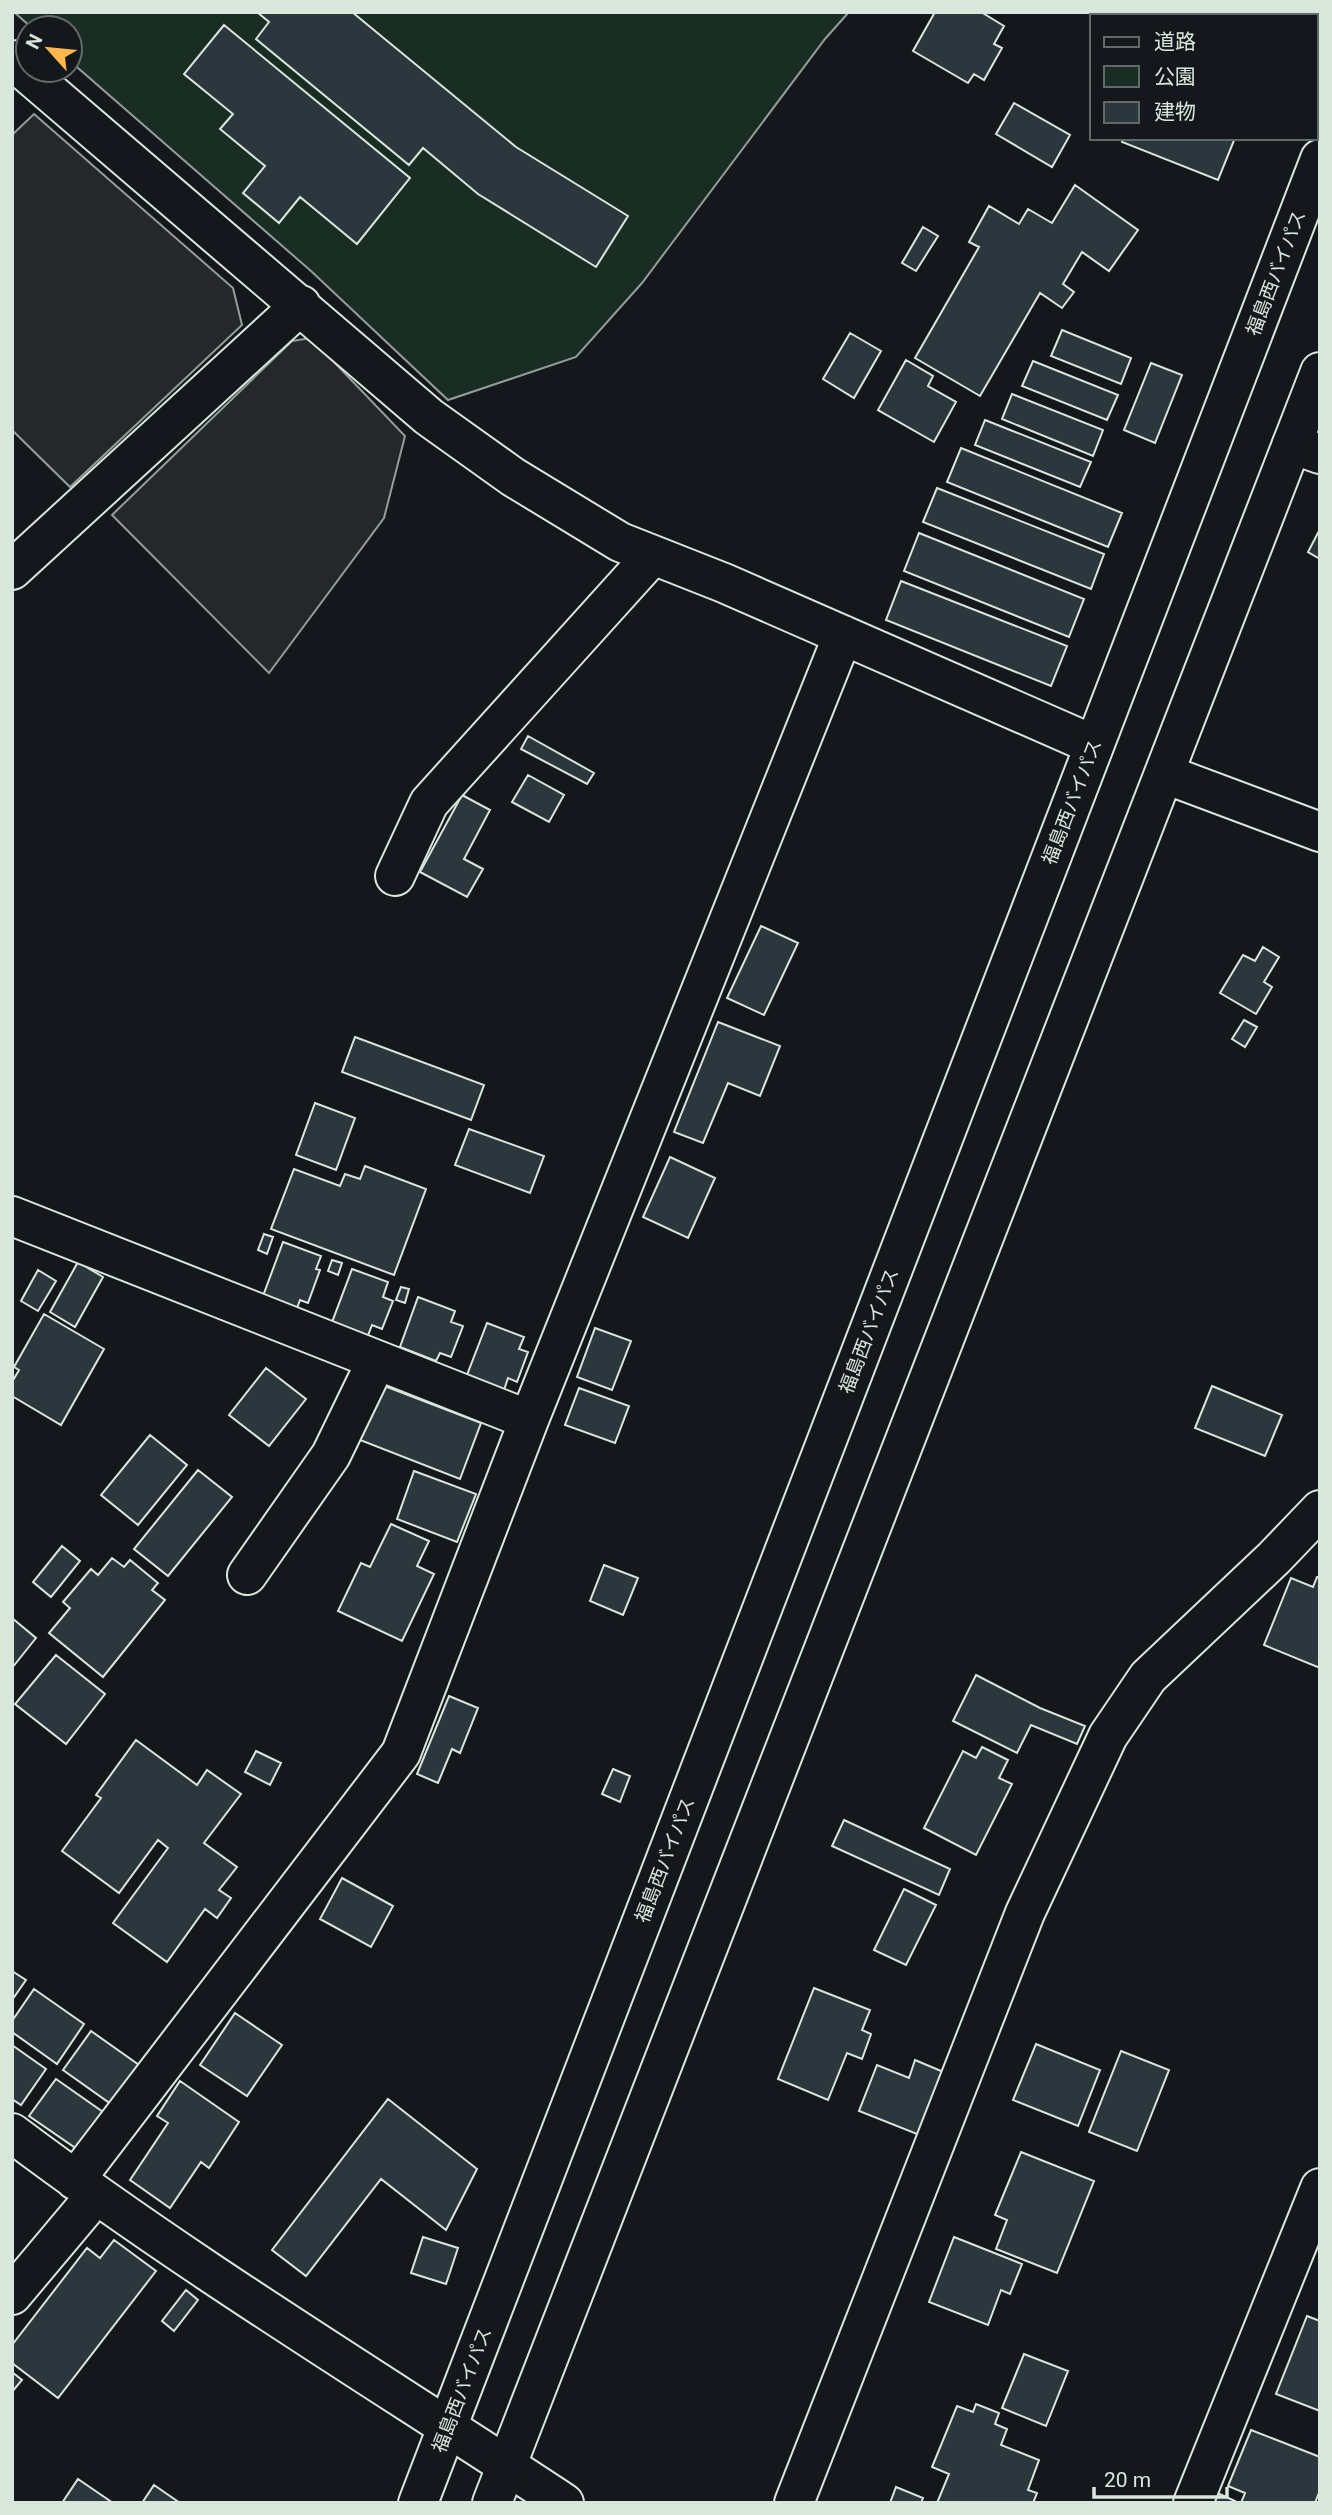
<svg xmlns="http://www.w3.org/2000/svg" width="1332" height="2515" font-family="Roboto,'Noto Sans JP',sans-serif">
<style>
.green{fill:#1a2d24;stroke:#939e99;stroke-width:2}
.parking{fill:#24282b;stroke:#939e99;stroke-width:2}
.building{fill:#2c363c;stroke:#d8e6dc;stroke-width:2}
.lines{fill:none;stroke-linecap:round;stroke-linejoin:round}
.minor-casing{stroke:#d8e6dc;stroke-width:42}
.highway-casing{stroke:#d8e6dc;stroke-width:42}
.minor{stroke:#14181c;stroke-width:38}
.highway{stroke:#14181c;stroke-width:38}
.labels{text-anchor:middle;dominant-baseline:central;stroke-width:5;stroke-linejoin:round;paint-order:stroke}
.street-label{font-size:19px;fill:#d8e6dc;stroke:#14181c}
</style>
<rect width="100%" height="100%" fill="#14181c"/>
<path class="green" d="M14,12H849L825,39L642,283L576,357L448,400L311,271L70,61V28H32Z"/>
<path class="parking" d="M34,114L233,288L242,325L70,487L12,430V135Z
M311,338L405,436L384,518L269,673L112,515L292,341Z"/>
<path class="building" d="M257,12H352L516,147L628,216L596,267L478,194L423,148L409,165L256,39L269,22Z
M935,12H981L1004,26L994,44L1002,48L984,80L974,74L968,83L913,51Z
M224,25L410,178L357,244L300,197L279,223L243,193L265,166L220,129L233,114L184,74Z
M1014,103L1070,135L1052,167L996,134Z
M1123,138H1235L1218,180L1122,142Z
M1075,185L1138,230L1109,271L1082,252L1063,284L1074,292L1062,308L1040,293L980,396L915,358L979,247L969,242L989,206L1019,224L1028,209L1052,223Z
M923,227L938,236L916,271L902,263Z
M1062,330L1131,358L1121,384L1051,356Z
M850,333L881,351L854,398L823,379Z
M906,360L933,376L928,386L956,402L934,442L878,410Z
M1033,361L1118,395L1107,420L1022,386Z
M1151,363L1182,375L1155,443L1124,430Z
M1012,394L1103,430L1093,456L1002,419Z
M985,420L1091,462L1080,487L975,445Z
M961,448L1122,513L1108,547L947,482Z
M937,488L1104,554L1091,589L923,522Z
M1320,529V559L1308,552Z
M919,533L1084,599L1069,637L904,571Z
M901,581L1067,646L1051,686L886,620Z
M528,736L594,773L587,784L521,749Z
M528,775L564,795L549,822L512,802Z
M462,795L490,810L464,859L483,869L467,897L420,872Z
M761,926L798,943L764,1015L727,998Z
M1263,947L1279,957L1264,982L1272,987L1256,1014L1220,993L1243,955L1255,961Z
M1244,1020L1257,1027L1245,1047L1232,1039Z
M718,1022L780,1046L760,1096L728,1083L703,1143L674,1132Z
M355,1037L484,1085L471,1120L342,1072Z
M315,1103L355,1118L336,1170L296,1155Z
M469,1129L544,1156L530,1193L455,1165Z
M670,1157L715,1178L688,1238L643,1217Z
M365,1166L426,1189L394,1275L271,1229L294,1169L340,1186L345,1174L360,1179Z
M264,1234L273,1237L267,1254L258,1250Z
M283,1242L321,1256L316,1269L320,1270L308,1303L300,1300L297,1308L263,1296Z
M332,1260L342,1263L338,1275L328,1271Z
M78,1262L103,1277L75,1327L50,1312Z
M352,1269L388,1282L383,1297L393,1301L382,1329L372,1325L367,1338L331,1325Z
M38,1270L56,1281L38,1311L21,1301Z
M401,1287L409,1289L405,1303L396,1300Z
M418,1297L455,1311L451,1322L463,1326L451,1357L440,1353L436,1361L400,1347Z
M44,1314L104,1349L61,1425L12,1396V1382L19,1370L14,1367Z
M487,1323L524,1337L519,1349L528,1352L517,1382L508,1378L504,1390L467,1375Z
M595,1328L631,1341L612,1390L577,1377Z
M266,1368L306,1399L269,1446L229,1415Z
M382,1385L481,1423L460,1479L360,1440Z
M1212,1386L1282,1415L1265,1456L1195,1428Z
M579,1388L629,1406L615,1443L565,1425Z
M150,1435L187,1465L138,1525L101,1495Z
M198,1470L232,1497L168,1576L134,1549Z
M414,1471L476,1494L457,1542L397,1519Z
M391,1524L429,1541L417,1566L434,1574L402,1641L338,1611L361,1563L370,1567Z
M62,1546L80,1561L51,1597L33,1582Z
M112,1558L124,1567L130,1560L158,1583L152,1590L165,1600L103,1677L49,1633L70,1608L63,1602L91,1569L98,1575Z
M604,1565L638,1578L623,1615L590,1601Z
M1317,1577L1320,1578V1668L1264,1645L1291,1578L1313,1587Z
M12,1618L36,1638L12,1668Z
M56,1655L105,1694L66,1744L15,1704Z
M976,1675L1040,1708L1085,1726L1077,1744L1031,1725L1017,1753L953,1721Z
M449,1696L478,1708L460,1753L452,1749L438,1783L417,1774Z
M136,1740L197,1785L207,1770L241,1794L204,1843L237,1867L219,1890L231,1898L217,1918L205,1909L167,1962L113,1923L168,1848L158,1840L119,1893L62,1851L101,1798L96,1795Z
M982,1747L1008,1760L999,1778L1012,1784L976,1855L924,1828L963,1751L976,1758Z
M256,1751L281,1763L270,1785L245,1772Z
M613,1769L630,1776L620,1802L602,1794Z
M844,1820L950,1869L939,1895L832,1846Z
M342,1878L393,1906L371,1947L320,1919Z
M904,1889L936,1905L906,1965L874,1950Z
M12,1971L26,1980L12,2000Z
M814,1988L870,2010L862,2030L871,2034L862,2059L847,2053L828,2100L778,2079Z
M34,1989L84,2024L57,2064L12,2032V2021Z
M235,2013L282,2045L247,2096L200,2065Z
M91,2031L139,2065L111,2104L63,2070Z
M1036,2044L1100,2070L1078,2126L1013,2100Z
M12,2045L46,2069L21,2105L12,2099Z
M1121,2051L1169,2070L1137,2151L1089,2132Z
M915,2060L946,2073L922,2136L859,2111L877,2065L909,2078Z
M56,2079L103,2112L77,2149L29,2116Z
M180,2081L239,2122L209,2168L201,2162L170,2208L130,2180L168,2123L157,2116Z
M388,2099L477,2169L446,2230L381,2179L306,2276L272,2250Z
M1021,2152L1094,2181L1057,2273L996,2249L1007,2220L995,2215Z
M423,2237L458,2248L446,2284L411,2273Z
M954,2237L1022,2264L1010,2294L1001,2290L988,2325L929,2302Z
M114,2240L156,2271L58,2398L12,2363V2345L87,2248L100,2258Z
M186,2290L198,2300L174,2331L162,2321Z
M1307,2316L1320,2321V2411L1276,2394Z
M1024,2354L1068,2371L1046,2426L1002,2408Z
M12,2372L22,2380L12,2392Z
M976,2404L999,2413L995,2424L1007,2429L1001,2445L1039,2460L1028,2490L1037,2493L1033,2503H937L949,2474L932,2467L957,2406L973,2412Z
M1251,2430L1320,2457V2490L1315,2503H1241L1245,2493L1228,2486Z
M78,2479L113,2503H62Z
M154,2485L180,2503H142Z
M896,2487L923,2498L921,2503H890Z
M1215,2492L1235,2501L1234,2503H1211Z"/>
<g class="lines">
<g class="minor-casing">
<path id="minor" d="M12,60L429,417L513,477L620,542L724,583L1094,745
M1292,444L1320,454
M12,570L301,305
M1165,774L1320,832
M395,876L429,803L653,555
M12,1216L529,1420
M247,1575L331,1455L377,1360
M12,2133C189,2266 379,2381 564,2503
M75,2180L401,1753L529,1420L843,635
M12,2295L96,2195
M794,2503L1025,1913L1108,1736L1148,1677L1274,1558L1320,1510
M1193,2503L1320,2188"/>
</g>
<g class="highway-casing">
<path id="highway" d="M418,2503L1320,159
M492,2503L1320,372"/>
</g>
<use href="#minor" class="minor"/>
<use href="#highway" class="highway"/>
</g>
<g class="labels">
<g class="street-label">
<text transform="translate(1276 273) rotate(-69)">福島西バイパス</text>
<text transform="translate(1072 802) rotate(-69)">福島西バイパス</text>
<text transform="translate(869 1331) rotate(-69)">福島西バイパス</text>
<text transform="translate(665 1860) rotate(-69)">福島西バイパス</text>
<text transform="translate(462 2390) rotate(-69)">福島西バイパス</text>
</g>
</g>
<rect width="1332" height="2515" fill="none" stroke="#d8e6dc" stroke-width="28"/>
<rect x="1090" y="14" width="228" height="126" fill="#14181c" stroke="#626a69" stroke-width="2"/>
<rect x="1104" y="37" width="35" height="10" fill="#14181c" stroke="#626a69" stroke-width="2"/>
<text x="1154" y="49" font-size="21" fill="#d8e6dc">道路</text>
<rect x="1104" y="66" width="35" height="21" fill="#1a2d24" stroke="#626a69" stroke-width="2"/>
<text x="1154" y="84" font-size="21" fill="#d8e6dc">公園</text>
<rect x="1104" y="102" width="35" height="21" fill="#2c363c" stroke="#626a69" stroke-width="2"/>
<text x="1154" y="119" font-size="21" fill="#d8e6dc">建物</text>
<g transform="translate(49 49) rotate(297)"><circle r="33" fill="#14181c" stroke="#626a69" stroke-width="2"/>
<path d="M0-5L12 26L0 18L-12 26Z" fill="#ffb74d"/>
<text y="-10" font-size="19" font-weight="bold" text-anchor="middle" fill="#d8e6dc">N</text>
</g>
<path d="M1094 2487v10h133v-10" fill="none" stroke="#d8e6dc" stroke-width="3.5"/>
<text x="1104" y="2487" font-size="21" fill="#d8e6dc" stroke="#14181c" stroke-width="5" paint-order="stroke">20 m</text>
</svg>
